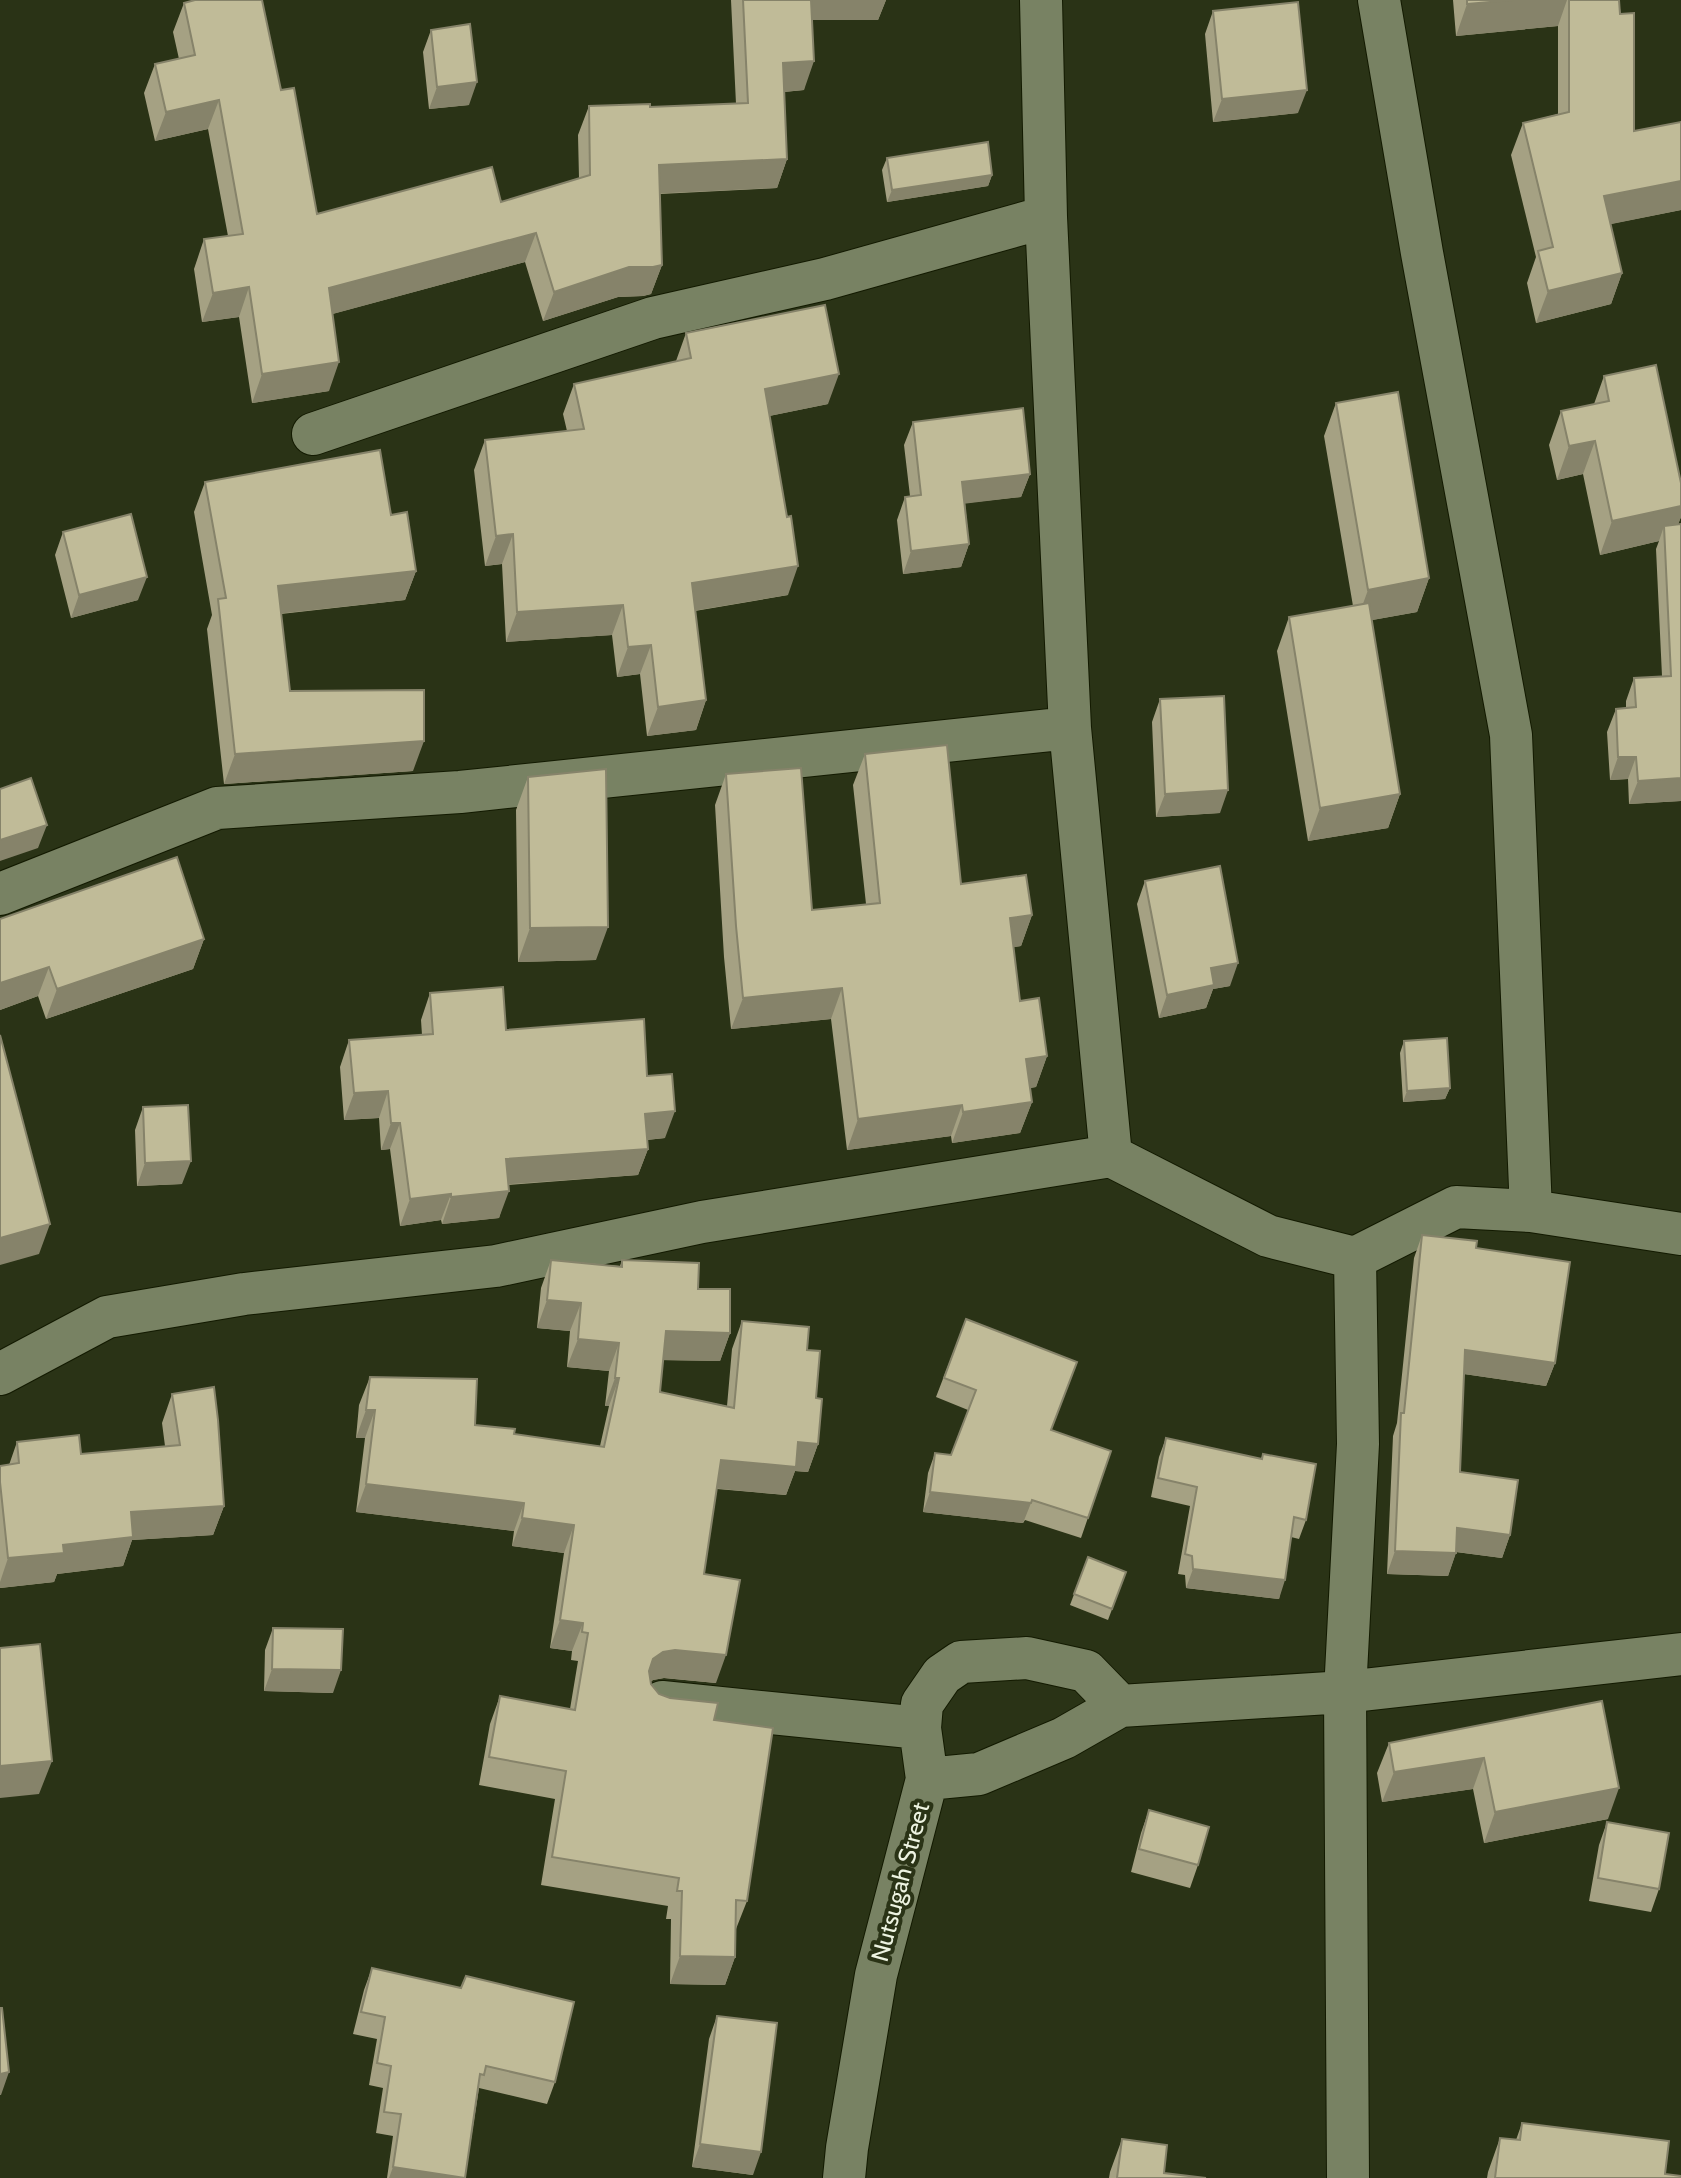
<svg xmlns="http://www.w3.org/2000/svg" width="1681" height="2178" font-family="Cabin,sans-serif">
<style>
.lines{fill:none;stroke-linecap:round;stroke-linejoin:round}
.street-casing{stroke:#131a01;stroke-width:44}
.street{stroke:#788263;stroke-width:42}
.wall{fill:#a5a183}
.shaded-wall{fill:#86836a}
.building{fill:#c0bb98;stroke:#86836a;stroke-width:2}
.labels{text-anchor:middle;dominant-baseline:central;stroke-width:8;stroke-linejoin:round;paint-order:stroke}
.street-label{font-size:24px;fill:#edf3e1;stroke:#2a3316}
</style>
<rect width="100%" height="100%" fill="#2a3316"/>
<g class="lines">
<g class="street-casing">
<path id="street" d="M1041,0L1046,217L1070,728L1111,1156L1268,1236L1355,1258L1456,1207L1531,1211L1681,1234
M1379,0L1422,253L1511,735L1531,1211
M313,434L653,318L825,279L1046,217
M0,894L217,808L460,792L1070,728
M0,1374L107,1317L244,1294L496,1266L702,1222L1111,1156
M662,1702L920,1728
M927,1779L920,1728L922,1704L942,1675L961,1662L1027,1658L1086,1671L1120,1706
M844,2178L847,2148L876,1975L927,1779L979,1774L1064,1738L1120,1706L1345,1692L1681,1654
M1348,2178L1345,1692L1358,1444L1355,1258"/>
</g>
<use href="#street" class="street"/>
</g>
<path class="wall" d="M731,0H886L878,20H812L804,90L784,92L787,159L777,188L660,194L662,265L651,294L643,296L618,297L543,321L525,262L332,314L329,391L252,403L239,317L202,322L194,269L204,239L228,236L208,129L155,141L144,93L155,64L179,59L173,32L184,3L281,90L317,214L501,202L579,178L578,135L589,106L650,107L736,104Z
M1453,0H1619L1634,131L1681,210L1610,224L1622,273L1611,304L1536,323L1527,283L1536,257L1511,155L1523,123L1558,114V26L1456,36Z
M1213,11L1298,113L1213,122L1205,34Z
M431,30L469,105L429,109L423,52Z
M887,158L992,175L988,186L887,202L882,170Z
M686,333L828,404L769,416L788,595L695,611L706,700L696,730L647,736L640,674L617,677L612,635L506,642L502,564L485,566L474,470L485,440L567,431L563,414L574,384L676,361Z
M1604,376L1681,483V517L1678,524H1681V801L1629,804L1628,779L1610,780L1607,732L1616,709L1626,708V701L1634,678L1662,676L1656,549L1659,541L1600,555L1583,474L1557,480L1549,445L1561,411L1594,404Z
M1336,403L1429,578L1417,612L1372,620L1400,794L1388,828L1308,841L1277,651L1289,617L1353,606L1324,436Z
M913,422L1030,474L1021,497L965,503L969,544L961,567L903,574L897,520L905,497L910,496L904,445Z
M205,482L391,515L416,571L405,600L281,614L290,691L413,771L224,784L207,629L212,615L194,512Z
M63,532L138,600L71,618L55,555Z
M1160,699L1220,813L1156,817L1152,722Z
M865,754L961,884L1032,915L1021,946L1013,947L1020,1001L1047,1056L1036,1087L1030,1088L1032,1102L1020,1133L952,1143L951,1136L847,1150L831,1019L731,1029L724,957L715,805L726,774L812,910L866,904L853,785Z
M528,777L596,960L518,962L516,810Z
M1145,881L1230,986L1213,989L1206,1008L1159,1018L1137,904Z
M0,919L204,939L193,969L46,1019L38,996L0,1010Z
M430,993L506,1030L647,1076L665,1138L647,1140L648,1149L638,1175L508,1185L499,1218L442,1224L441,1220L400,1226L390,1149L381,1150L379,1118L344,1120L340,1067L349,1040L422,1035L421,1020Z
M1404,1041L1450,1088L1445,1099L1403,1102L1400,1053Z
M143,1107L182,1184L137,1186L135,1130Z
M1422,1235L1476,1248L1555,1363L1546,1386L1464,1374L1460,1472L1510,1535L1502,1558L1456,1552L1448,1576L1387,1574L1393,1436L1397,1423L1414,1258Z
M551,1260L620,1266L622,1260L698,1289L730,1333L720,1361L663,1360L660,1392L727,1406L732,1349L742,1321L807,1350L816,1398L818,1444L808,1472L795,1471L786,1495L717,1489L704,1574L716,1683L664,1678L653,1680L650,1682L651,1684L659,1694L714,1720L747,1901L736,1929L735,1957L725,1985L670,1984L671,1919H666L668,1906L541,1885L555,1799L479,1785L490,1724L500,1696L570,1709L578,1661L571,1660L572,1651L550,1648L564,1553L512,1546L514,1531L356,1512L365,1438H356L359,1405L370,1377L475,1425L514,1434L600,1446L609,1406H605L609,1371L567,1367L570,1331L537,1328L541,1288Z
M966,1319L1051,1431L1111,1451L1081,1538L1025,1520L1023,1523L923,1512L928,1473L935,1453L951,1455L968,1410L936,1397Z
M172,1394L224,1506L213,1535L132,1540L123,1566L57,1574L54,1582L0,1588V1466L9,1465L17,1442L81,1454L165,1446L162,1423Z
M1166,1438L1261,1459L1263,1454L1306,1520L1299,1539L1291,1537L1279,1599L1186,1588L1185,1575L1178,1574L1190,1506L1151,1497L1159,1457Z
M1088,1557L1126,1572L1108,1620L1070,1605Z
M273,1628L333,1693L264,1691L265,1650Z
M1602,1701L1608,1819L1484,1843L1473,1789L1382,1802L1377,1773L1389,1743Z
M1149,1810L1198,1865L1190,1888L1131,1872L1141,1833Z
M1607,1822L1659,1889L1651,1912L1589,1901L1599,1845Z
M372,1968L555,2082L547,2104L479,2088L465,2178H387L393,2136L376,2133L383,2088L369,2085L377,2039L353,2034L364,1990Z
M717,2016L753,2175L692,2167L709,2039Z
M1522,2123L1665,2174L1681,2178H1487L1488,2172L1500,2138L1516,2140Z
M1122,2139L1164,2173L1206,2178H1109L1110,2172Z"/>
<path class="shaded-wall" d="M807,0H886L878,20H800Z
M1513,0H1567L1558,26L1456,36L1467,4Z
M814,61L804,90L772,93L783,63Z
M477,82L469,105L429,109L437,87Z
M1307,90L1298,113L1213,122L1222,99Z
M219,100L208,129L155,141L166,112Z
M787,159L777,188L648,194L659,165Z
M992,175L988,186L887,202L892,190Z
M1681,181V210L1592,228L1604,196Z
M536,233L525,262L318,318L329,288Z
M662,265L651,294L643,296L618,297L543,321L554,292L629,267Z
M1622,273L1611,304L1536,323L1548,291Z
M249,287L239,317L202,322L213,293Z
M339,362L329,391L252,403L262,374Z
M839,374L828,404L754,419L765,389Z
M1595,441L1583,474L1557,480L1569,446Z
M1030,474L1021,497L954,505L962,482Z
M1681,506V517L1673,538L1664,526L1659,541L1600,555L1612,521Z
M513,534L502,564L485,566L496,536Z
M969,544L961,567L903,574L911,551Z
M798,566L788,595L681,613L692,583Z
M416,571L405,600L267,615L278,586Z
M147,577L138,600L71,618L79,595Z
M1429,578L1417,612L1356,623L1368,590Z
M623,605L612,635L506,642L517,612Z
M651,645L640,674L617,677L628,647Z
M706,700L696,730L647,736L658,707Z
M424,741L413,771L224,784L235,754Z
M1618,757H1636L1628,779L1610,780Z
M1681,778V801L1629,804L1638,781Z
M1228,790L1220,813L1156,817L1165,794Z
M1400,794L1388,828L1308,841L1320,808Z
M47,825L38,848L0,861V840Z
M1032,915L1021,946L998,950L1010,918Z
M608,927L596,960L518,962L530,928Z
M204,939L193,969L46,1019L57,989Z
M1238,963L1230,986L1213,989L1206,1008L1159,1018L1167,995L1211,968Z
M49,967L38,996L0,1010V983Z
M842,988L831,1019L731,1029L743,998Z
M1047,1056L1036,1087L1014,1090L1026,1059Z
M1450,1088L1445,1099L1403,1102L1407,1091Z
M388,1091L379,1118L344,1120L354,1093Z
M1032,1102L1020,1133L952,1143L963,1112Z
M962,1105L951,1136L847,1150L858,1119Z
M675,1111L665,1138L636,1141L645,1114Z
M391,1123H400L390,1149L381,1150Z
M648,1149L638,1175L496,1185L506,1159Z
M191,1161L182,1184L137,1186L145,1163Z
M509,1191L499,1218L442,1224L451,1197Z
M451,1194L441,1220L400,1226L410,1199Z
M50,1224L39,1254L0,1265V1238Z
M547,1300L581,1303L570,1331L537,1328Z
M666,1331L730,1333L720,1361L656,1360Z
M578,1339L619,1343L609,1371L567,1367Z
M1465,1350L1555,1363L1546,1386L1457,1373Z
M615,1378H619L609,1406H605Z
M366,1410H375L365,1438H356Z
M798,1442L818,1444L808,1472L795,1471L786,1495L711,1488L721,1460Z
M366,1484L524,1503L514,1531L356,1512Z
M930,1492L1031,1503L1023,1523L923,1512Z
M224,1506L213,1535L132,1540L123,1566L57,1574L54,1582L0,1588V1582L8,1558L63,1545L131,1512Z
M522,1518L574,1525L564,1553L512,1546Z
M1457,1528L1510,1535L1502,1558L1449,1551Z
M1395,1551L1456,1553L1448,1576L1387,1574Z
M1193,1569L1285,1580L1279,1599L1186,1588Z
M560,1620L583,1623L572,1651L550,1648Z
M675,1650L726,1655L716,1683L664,1678L653,1680L643,1687L653,1659L663,1652Z
M272,1669L341,1670L333,1693L264,1691Z
M1484,1758L1473,1789L1382,1802L1394,1772Z
M52,1761L39,1794L0,1798V1766Z
M1619,1788L1608,1819L1484,1843L1495,1812Z
M680,1956L735,1957L725,1985L670,1984Z
M9,2072L1,2095H0V2074Z
M700,2144L761,2152L753,2175L692,2167Z
M393,2167L465,2178H389Z"/>
<path class="building" d="M195,0H262L281,90L294,88L317,214L492,167L501,202L590,175L589,106L650,104V107L748,103L743,0H811L814,61L783,63L787,159L659,165L662,265L653,267H629L554,292L536,233L329,288L339,362L262,374L249,287L213,293L204,239L243,234L219,100L166,112L155,64L195,55L184,3Z
M1467,0H1513L1467,4Z
M1569,0H1619L1620,14L1634,13V131L1681,122V181L1604,196L1622,273L1548,291L1538,251L1553,247L1523,123L1569,112Z
M1298,2L1307,90L1222,99L1213,11Z
M470,24L477,82L437,87L431,30Z
M988,142L992,175L892,190L887,158Z
M825,305L839,374L765,389L787,517L791,516L798,566L692,583L706,700L658,707L651,645L628,647L623,605L517,612L513,534L496,536L485,440L584,429L574,384L691,358L686,333Z
M1656,365L1681,483V506L1612,521L1595,441L1569,446L1561,411L1609,401L1604,376Z
M1398,392L1429,578L1368,590L1336,403Z
M1023,408L1030,474L962,482L969,544L911,551L905,497L921,495L913,422Z
M380,450L391,515L407,512L416,571L278,586L290,691L424,690V741L235,754L218,599L226,598L205,482Z
M131,514L147,577L79,595L63,532Z
M1681,524V778L1638,781L1636,757H1618L1616,709L1636,707L1634,678L1671,676L1664,526Z
M1369,603L1400,794L1320,808L1289,617Z
M1224,696L1228,790L1165,794L1160,699Z
M947,745L961,884L1026,875L1032,915L1010,918L1020,1001L1039,998L1047,1056L1026,1059L1032,1102L963,1112L962,1105L858,1119L842,988L743,998L736,926L726,774L801,768L812,910L880,903L865,754Z
M606,769L608,927L530,928L528,777Z
M31,778L47,825L0,840V789Z
M177,857L204,939L57,989L49,967L0,983V919Z
M1220,866L1238,963L1211,968L1214,985L1167,995L1145,881Z
M503,987L506,1030L644,1019L647,1076L672,1074L675,1111L645,1114L648,1149L506,1159L509,1191L451,1197V1194L410,1199L400,1123H391L388,1091L354,1093L349,1040L433,1034L430,993Z
M0,1035L50,1224L0,1238Z
M1447,1038L1450,1088L1407,1091L1404,1041Z
M188,1105L191,1161L145,1163L143,1107Z
M1422,1235L1477,1241L1476,1248L1570,1262L1555,1363L1465,1350L1460,1472L1518,1480L1510,1535L1457,1528L1456,1553L1395,1551L1401,1413H1404Z
M551,1260L622,1267V1260L699,1263L698,1289H730V1333L666,1331L660,1392L734,1408L742,1321L809,1327L807,1350L820,1351L816,1398L822,1399L818,1444L798,1442L796,1467L721,1460L704,1574L740,1580L726,1655L675,1650L663,1652L653,1659L649,1671L651,1684L659,1694L670,1698L718,1703L714,1720L773,1728L747,1901L736,1900L735,1957L680,1956L682,1891H677L679,1878L552,1857L566,1771L489,1757L500,1696L575,1710L588,1633L582,1632L583,1623L560,1620L574,1525L522,1518L524,1503L366,1484L375,1410H366L370,1377L477,1379L475,1425L515,1429L514,1434L604,1447L619,1378H615L619,1343L578,1339L581,1303L547,1300Z
M966,1319L1077,1362L1051,1430L1111,1451L1088,1518L1032,1500L1031,1503L930,1492L935,1453L951,1455L976,1390L944,1378Z
M214,1387L218,1420L224,1506L131,1512L133,1537L63,1545L64,1553L8,1558L0,1482V1466L19,1463L17,1442L79,1435L81,1454L180,1445L172,1394Z
M1166,1438L1262,1459L1263,1454L1316,1464L1306,1520L1294,1517L1285,1580L1193,1569L1192,1556L1185,1554L1197,1487L1158,1478Z
M1088,1557L1126,1572L1112,1609L1074,1594Z
M273,1628L343,1629L341,1670L272,1669Z
M40,1644L52,1761L0,1766V1648Z
M1602,1701L1619,1788L1495,1812L1484,1758L1394,1772L1389,1743Z
M1149,1810L1209,1827L1198,1865L1139,1849Z
M1607,1822L1669,1833L1659,1889L1598,1878Z
M372,1968L461,1988L466,1976L574,2002L555,2082L486,2066L484,2075L480,2074L465,2178L393,2167L401,2114L384,2112L391,2066L377,2063L385,2017L361,2012Z
M0,2008H2L9,2072L0,2074Z
M717,2016L777,2023L761,2152L700,2144Z
M1522,2123L1669,2141L1665,2174L1681,2176V2178H1495L1500,2138L1520,2140Z
M1122,2139L1167,2145L1164,2173L1206,2178H1117Z"/>
<g class="labels">
<g class="street-label">
<text transform="translate(900 1882) rotate(-75)">Nutsugah Street</text>
</g>
</g>
</svg>
